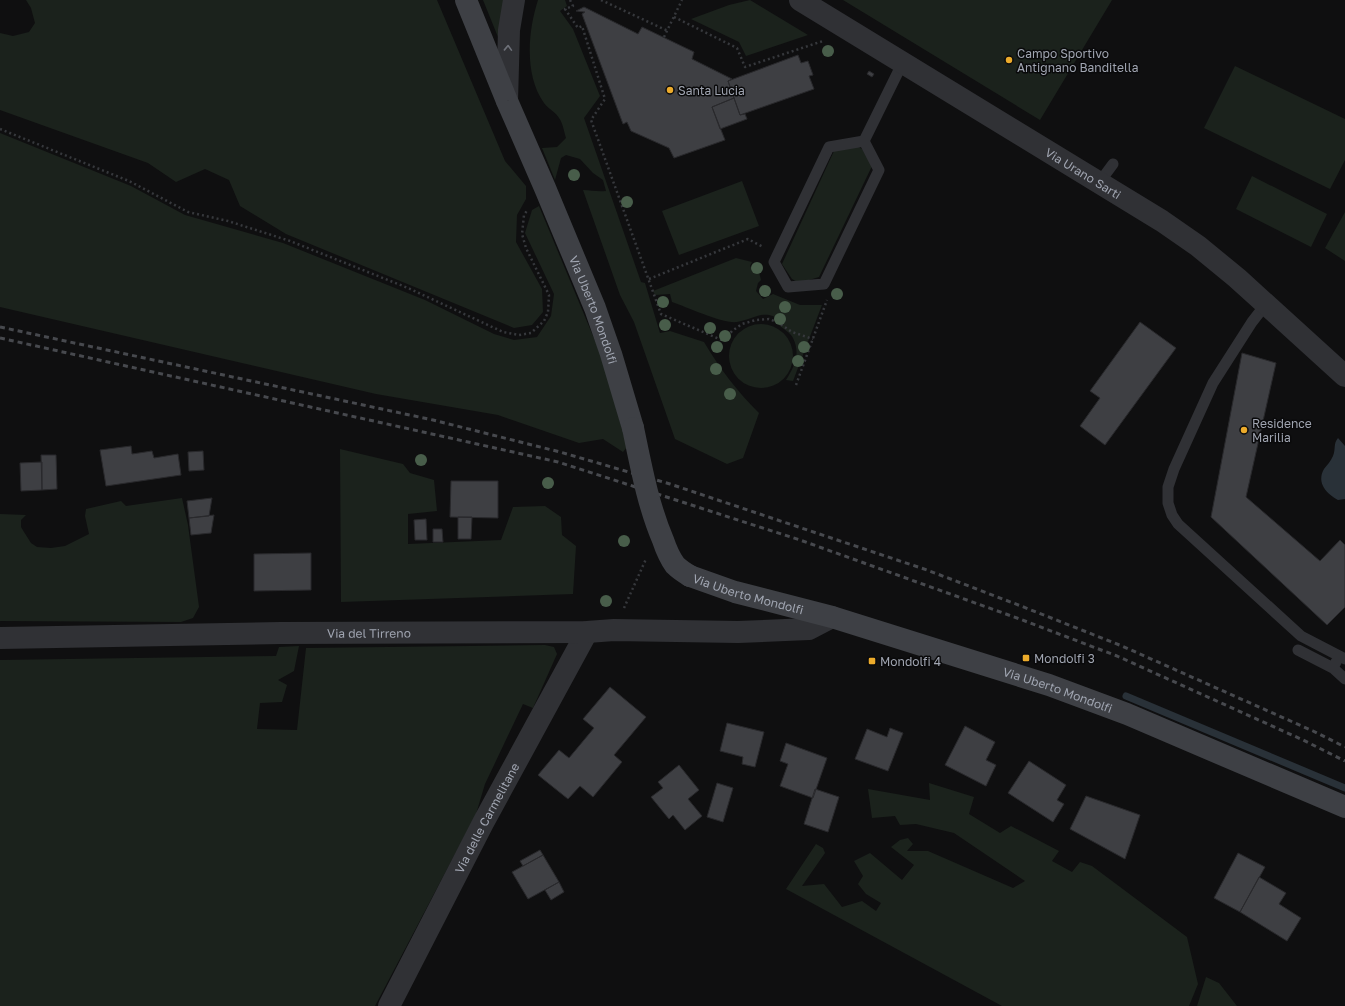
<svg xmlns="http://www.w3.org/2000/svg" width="1345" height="1006" font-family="'Golos Text',sans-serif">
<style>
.green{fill:#1b221c}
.water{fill:#293138}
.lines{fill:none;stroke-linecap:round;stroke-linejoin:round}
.stream{stroke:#293138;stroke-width:7}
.building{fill:#3e3f43;stroke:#29292c}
.path{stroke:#36383c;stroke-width:2.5;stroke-dasharray:2 3;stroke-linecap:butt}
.service{stroke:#303135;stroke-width:11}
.minor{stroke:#303135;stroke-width:22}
.tertiary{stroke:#303135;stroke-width:22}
.secondary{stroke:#3e4045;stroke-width:22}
.rail{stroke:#47494e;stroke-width:3;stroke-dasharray:5 4;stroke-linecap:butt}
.secondary-bridge{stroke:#3e4045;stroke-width:22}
.tree{fill:#485d4a}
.oneway{stroke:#6e7179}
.poi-dot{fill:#ecab2b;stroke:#0a0a0b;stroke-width:1.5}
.labels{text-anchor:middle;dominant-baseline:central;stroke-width:3;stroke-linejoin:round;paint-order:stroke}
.poi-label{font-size:12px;fill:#a0a5b1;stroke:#0a0a0b;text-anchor:start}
.street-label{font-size:12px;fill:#a0a5b1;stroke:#0a0a0b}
</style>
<rect width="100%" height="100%" fill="#0f0f10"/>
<path class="green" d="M26,0H437L505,161L526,186V199L517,215L516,242L542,289L543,312L532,325L514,328L286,234L240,206L229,180L205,169L176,182L148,163L0,110V33L13,36L29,32L35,23L31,8Z
M483,0H506L500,42Z
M538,0H565L567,6L560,11L573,29L600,96L584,118L641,282L645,283L660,333L670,331L704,342C721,370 736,390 759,413L743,458L727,464L675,439L634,322L620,295L583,190C591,190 597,192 606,191L603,180L593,173L580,159L566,155L561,158L555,180L542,148L557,147L566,138C564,132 563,123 559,118C556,112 548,109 544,103C524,75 528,31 538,0Z
M750,0L808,35L746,56L739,42L691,19L729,5Z
M843,0H1112L1040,120Z
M1235,66L1345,119V160L1330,189L1204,128Z
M0,133L131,186L185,215L283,243L425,300L494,334L514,340L537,337L551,316L554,294L525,233L532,210L539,206L603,360L627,447L623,452L603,439L579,443L498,415L376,394L0,307Z
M857,146L862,149L872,166L819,277L799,283L792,279L782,264L834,151Z
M1252,176L1327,214L1311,247L1236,209Z
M742,181L759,226L679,255L662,211Z
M1345,212V261L1325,248Z
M736,258L752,262L750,266L753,270L759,272L761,280L758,283L756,291L763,299L773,294L800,305H822L793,381L786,380C794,367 801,354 793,338C791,333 783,329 779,325L782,321C763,308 756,319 737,322C723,324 687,307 672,302L670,294L655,295L653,291Z
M729 356a32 32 0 1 1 64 0a32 32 0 1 1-64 0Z
M340,449L403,464L410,473L434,480L437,511L408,514V544L501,540L513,507L545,506L561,517L562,535L576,546L573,594L341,602Z
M182,498L188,525L199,607L193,618L181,622L0,621V514L26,515L21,520V527L24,532L31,543L37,547L51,548L65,546L89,534L85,516L86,509L121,501L126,506Z
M545,645L554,647L557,654L533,708L523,704L485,784L476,814L375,1006H0V660L276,656L279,647L299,646L294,671L278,680L287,685L282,702L260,703L257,729L297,730L306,648Z
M929,783L974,797L969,814L1000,833L1011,826L1059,851L1052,861L1072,872L1080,862L1092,866L1187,937L1198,984L1189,1006H1002L786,889L816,844L823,848L825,853L802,886L824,884L842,907L862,901L876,911L881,903L866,894L858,884L863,876L854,861L870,853L902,880L914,865L891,847L900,840L908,838L913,844L907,851H928L1013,888L1025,881L954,833L916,824L900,825L895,816L872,818L868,789L930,800Z
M1206,977L1219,983L1237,1006H1197Z"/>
<path class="water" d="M1338,438L1345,446V499L1338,500C1327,494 1316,483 1324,469C1327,465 1331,461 1333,456C1336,449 1333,444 1338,438Z"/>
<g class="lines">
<path class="stream" d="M1126,696L1345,788"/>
</g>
<path class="building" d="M584,7L638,34L642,27L694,52L692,59L732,79L728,81L734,98L712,107L725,140L674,158L669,148L631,131L627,122L623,124L582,14L585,12L576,11Z
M798,55L801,63L808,61L813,75L809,76L814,89L740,115L728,81Z
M869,71L874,74L872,77L867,74Z
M734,98L740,115L745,114L747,119L720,129L712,107Z
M1140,322L1176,348L1105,445L1080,426L1100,398L1090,391Z
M1242,353L1276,363L1246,497L1320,561L1340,540L1345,545V607L1327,625L1211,517Z
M131,446L132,454L152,451L154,458L178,454L181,475L106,486L100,450Z
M203,451L204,470L189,471L188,452Z
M41,455H56L57,489L42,490Z
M42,462V490L21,491L20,463Z
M451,481H498V518L450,517Z
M212,498L209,516L189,518L187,501Z
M214,515L211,533L191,535L189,518Z
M458,517H472L471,539H458Z
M426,519L427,540H415L414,520Z
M433,529H442L443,542H433Z
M311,553V590L254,591V554Z
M610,687L646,717L614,755L622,762L593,797L580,786L568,799L538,775L559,750L569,758L594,728L583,719Z
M727,723L764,732L755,767L742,764L743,757L720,751Z
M965,726L995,742L986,760L996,765L986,786L945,765Z
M890,728L903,733L888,771L855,759L867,729L887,737Z
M786,743L827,758L813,798L780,786L788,764L780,761Z
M1029,761L1066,785L1057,800L1064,804L1053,822L1008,793Z
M679,765L699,790L688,799L702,816L685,830L673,815L669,819L651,797L663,788L658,782Z
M717,783L733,788L723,822L707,817Z
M815,789L839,797L828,832L804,824Z
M1086,796L1140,815L1125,859L1070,829Z
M540,850L543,855L523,866L520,861Z
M1238,853L1265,867L1240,912L1214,898Z
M543,855L559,882L528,899L512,872Z
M1259,877L1286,893L1279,904L1301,918L1287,941L1240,912Z
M559,882L564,892L551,900L545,890Z"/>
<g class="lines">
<path class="path" d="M570,0L573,6L565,9L578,28L582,26L605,99L591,120L661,314L724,341L732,331L742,324L756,320L769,319L779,323L792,332L813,339
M601,0L668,31
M674,17L737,48L745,67L823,41
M664,37L682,0
M0,129L129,181L188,212L228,221L290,241L408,288L503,332L519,335L531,333L544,321L548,312L549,295L526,248L522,234L524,215L528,209
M649,279L748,239L763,247
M796,385L827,300
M624,608L646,559"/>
<path class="service" d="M864,141L879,170L824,284L788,287L774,262L829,147L864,141L902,64
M1099,183L1113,164
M1266,304L1252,322L1213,383L1174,469L1168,487V503L1172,515L1178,524L1301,636L1345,659
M1298,650L1333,668
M1336,662L1333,668L1345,679"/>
<g class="minor">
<path id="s1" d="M800,0L1162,221L1198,246L1237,278L1345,376"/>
<path d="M507,101L509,30L514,0"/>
<path id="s2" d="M389,1006L483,823L587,632"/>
</g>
<path class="tertiary" id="s3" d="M0,638L281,633L587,632L614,630L738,632L809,629L832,617"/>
<g class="secondary">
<path id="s4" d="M466,0L507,101L545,188L595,308L611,354L633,428"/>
<path id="s5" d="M690,576L735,592L832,617L1049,685L1127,714L1345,807"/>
</g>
<path class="rail" d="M0,327L433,420L560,452L670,484L927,570L1021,606L1122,646L1313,731L1345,747
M0,338L558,462L800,540L1017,618L1117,656L1303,740L1345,761"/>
<path class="secondary-bridge" d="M633,428C641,466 648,505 663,540C666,549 670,558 675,565C680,570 685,573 690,576"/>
</g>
<g class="tree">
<circle cx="828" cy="51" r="6"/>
<circle cx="574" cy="175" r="6"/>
<circle cx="627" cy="202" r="6"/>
<circle cx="757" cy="268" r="6"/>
<circle cx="765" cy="291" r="6"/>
<circle cx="837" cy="294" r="6"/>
<circle cx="663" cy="302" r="6"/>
<circle cx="785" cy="307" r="6"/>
<circle cx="780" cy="319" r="6"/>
<circle cx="665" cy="325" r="6"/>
<circle cx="710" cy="328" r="6"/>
<circle cx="725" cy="336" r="6"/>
<circle cx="717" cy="347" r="6"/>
<circle cx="804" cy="347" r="6"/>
<circle cx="798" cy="361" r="6"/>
<circle cx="716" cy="369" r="6"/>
<circle cx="730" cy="394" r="6"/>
<circle cx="421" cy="460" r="6"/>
<circle cx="548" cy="483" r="6"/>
<circle cx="624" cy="541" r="6"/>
<circle cx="606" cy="601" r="6"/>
</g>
<defs><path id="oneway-chevron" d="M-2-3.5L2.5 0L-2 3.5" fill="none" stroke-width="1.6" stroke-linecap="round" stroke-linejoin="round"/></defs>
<use class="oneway" href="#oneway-chevron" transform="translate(508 48) rotate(-88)"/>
<g class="poi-dot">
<circle cx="1009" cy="60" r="4"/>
<circle cx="670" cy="90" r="4"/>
<circle cx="1244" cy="430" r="4"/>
<rect x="1022" y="654" width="8" height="8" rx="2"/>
<rect x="868" y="657" width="8" height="8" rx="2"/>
</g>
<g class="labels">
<g class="poi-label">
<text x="1017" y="53">Campo Sportivo<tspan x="1017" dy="14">Antignano Banditella</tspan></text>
<text x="678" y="90">Santa Lucia</text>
<text x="1252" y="423">Residence<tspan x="1252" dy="14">Marilia</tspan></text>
<text x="1034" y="658">Mondolfi 3</text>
<text x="880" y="661">Mondolfi 4</text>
</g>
<g class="street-label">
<text stroke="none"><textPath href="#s1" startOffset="332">Via Urano Sarti</textPath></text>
<text stroke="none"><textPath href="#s4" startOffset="335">Via Uberto Mondolfi</textPath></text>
<text stroke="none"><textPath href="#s5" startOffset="61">Via Uberto Mondolfi</textPath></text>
<text stroke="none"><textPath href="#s3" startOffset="369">Via del Tirreno</textPath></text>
<text stroke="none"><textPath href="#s5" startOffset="385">Via Uberto Mondolfi</textPath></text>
<text stroke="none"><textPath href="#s2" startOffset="212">Via delle Carmelitane</textPath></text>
</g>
</g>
</svg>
